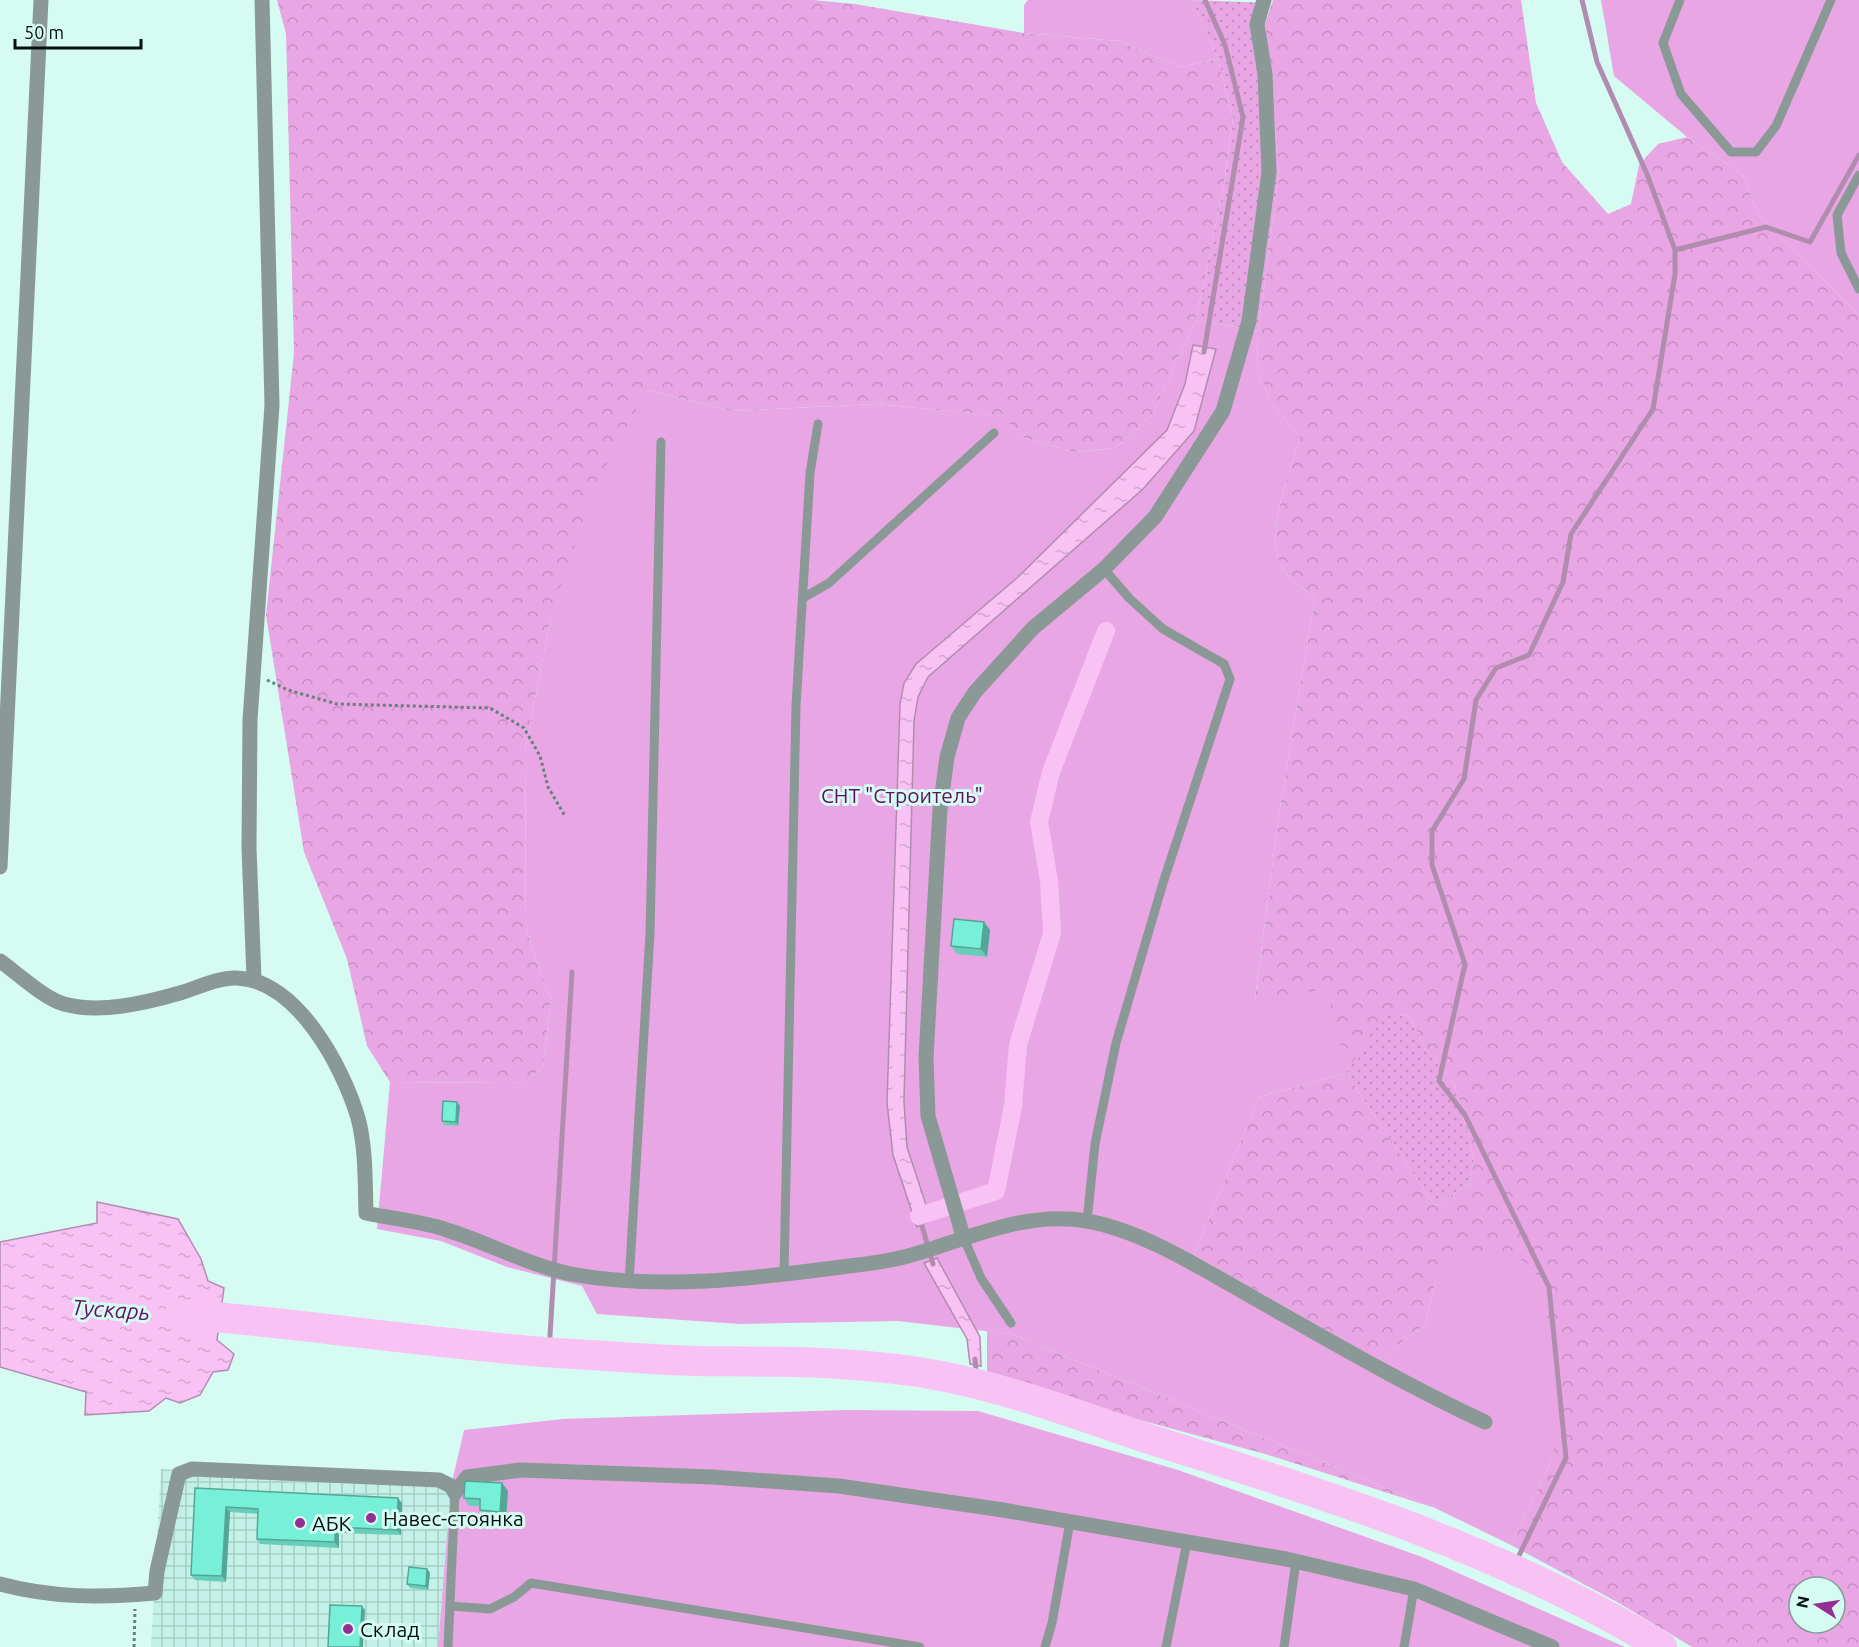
<svg xmlns="http://www.w3.org/2000/svg" width="1859" height="1647" font-family="Ubuntu,sans-serif">
<style>
.industrial{fill:url(#industrial-grid)}
.grass{fill:url(#grass-dots)}
.forest{fill:url(#forest-crowns);fill-rule:evenodd}
.garden{fill:#e9a6e4}
.water{fill:url(#water-ripples);stroke:#b08daf;stroke-width:1.5}
.lines{fill:none;stroke-linecap:round;stroke-linejoin:round}
.stream{stroke:#b08daf;stroke-width:5}
.canal{stroke:#f9c2f5;stroke-width:18}
.river{stroke:#f9c2f5;stroke-width:30}
.path{stroke:#68807a;stroke-width:3;stroke-dasharray:3 3;stroke-linecap:butt}
.lane{stroke:#8a9995;stroke-width:9}
.street{stroke:#8a9995;stroke-width:15}
.wall{fill:#67ceba}
.shaded-wall{fill:#54a797}
.building{fill:#78efd8;stroke:#54a797;stroke-width:1.5}
.poi-dot{fill:#952e92;stroke:#d6fbf2;stroke-width:2}
.labels{text-anchor:middle;dominant-baseline:central;stroke-width:6;stroke-linejoin:round;paint-order:stroke}
.park-label{font-size:21px;fill:#5f0f5e;stroke:#d6fbf2}
.poi-label{font-size:21px;fill:#04100d;stroke:#d6fbf2;text-anchor:start}
.water-label{font-size:22px;font-style:italic;fill:#60105f;stroke:#d6fbf2}
</style>
<defs>
<pattern id="industrial-grid" width="8" height="8" patternUnits="userSpaceOnUse" patternTransform="scale(1.5)"><rect width="8" height="8" fill="#c3f1e7"/><path d="M0 4h8M4 0v8" fill="none" stroke="#a6cec5"/></pattern>
<pattern id="grass-dots" width="8" height="8" patternUnits="userSpaceOnUse" patternTransform="scale(1.5)"><rect width="8" height="8" fill="#e9a6e4"/><path d="M2 2h.1M6 6h.1" fill="none" stroke="#c68ec2" stroke-width="1.8" stroke-linecap="round"/></pattern>
<pattern id="forest-crowns" width="20" height="18" patternUnits="userSpaceOnUse" patternTransform="scale(1.5)"><rect width="20" height="18" fill="#e9a6e4"/><path d="M2 6a3 3 0 1 1 6 0M12 15a3 3 0 1 1 6 0" fill="none" stroke="#c68ec2"/></pattern>
<pattern id="water-ripples" width="26" height="14" patternUnits="userSpaceOnUse" patternTransform="scale(1.5)"><rect width="26" height="14" fill="#f9c2f5"/><path d="M2 4q2-2 4 0t4 0M15 11q2-2 4 0t4 0" fill="none" stroke="#d4a6d1"/></pattern>
</defs>
<rect width="100%" height="100%" fill="#d6fbf2"/>
<path class="industrial" d="M161,1469L451,1486L438,1647H151Z"/>
<path class="grass" d="M1192,0L1270,3L1265,24L1279,175L1258,331L1196,320L1224,184L1233,119L1218,59Z
M1383,1013L1409,1016L1426,1049L1455,1086L1474,1159L1470,1183L1435,1206L1346,1073Z"/>
<path class="forest" d="M277,0H813L855,4L1024,33L1120,41L1179,67L1218,59L1233,119L1224,184L1196,320L1153,414L1115,448L1074,452L1024,438L1000,416L876,404L731,411L647,390L550,621L525,750L526,930L551,1000L543,1067L525,1083L390,1082L367,1046L347,959L304,852L266,615L294,353L286,34Z
M1273,0H1521L1536,103L1562,162L1608,214L1631,204L1639,165L1658,144L1687,137L1743,175L1759,216L1859,315V1647H1692L1617,1602L1511,1545L1553,1458L1436,1280L1425,1325L1378,1360L1194,1255L1259,1097L1346,1073L1255,999L1279,814L1315,597C1305,590 1294,582 1286,573C1260,544 1290,471 1300,438L1272,403L1257,371L1258,331L1279,175L1265,24ZM1383,1014L1409,1016L1426,1049L1455,1086L1474,1159L1470,1183L1435,1206L1346,1073ZM1799,1587H1835V1623H1799Z
M987,1331L1011,1334L1435,1508L1265,1454L993,1380L987,1370Z"/>
<path class="garden" d="M1028,0H1192L1218,59L1179,67L1120,41L1024,33V5Z
M1601,0H1859V315L1759,216L1743,175L1687,137L1614,76Z
M1196,320L1258,331L1257,371L1272,403L1300,438C1290,471 1260,544 1286,573C1294,582 1305,590 1315,597L1279,814L1255,999L1327,989L1346,1073L1259,1097L1194,1255L1378,1360L1425,1325L1436,1280L1459,1259L1513,1254L1535,1269L1562,1383L1553,1458L1511,1545L1435,1508L1011,1334L898,1321L740,1324L597,1314L582,1286L507,1267L441,1241L377,1229L390,1082L525,1083L543,1067L551,1000L526,930L525,750L550,621L594,487L647,390L731,411L876,404L1001,416L1024,438L1074,452L1115,448L1153,414Z
M844,1410L978,1411L1178,1470L1422,1557L1625,1647H438L451,1486L464,1430L563,1419Z"/>
<path class="water" d="M1193,345L1216,349L1194,431L1143,489L928,677L918,697L914,721L904,1101L907,1147L931,1220L917,1227L893,1155L887,1103L900,704L904,683L916,664L1018,577L1167,430L1185,384Z
M97,1202L178,1219L201,1259L208,1281L224,1288L217,1340L234,1354L228,1370L213,1372L200,1395L180,1403L166,1398L149,1411L85,1415L86,1392L0,1367V1242L97,1223Z
M937,1258L980,1337L981,1366L970,1364L967,1339L924,1263Z"/>
<g class="lines">
<path class="stream" d="M1582,0L1597,62L1647,174L1675,250
M1204,352L1243,117L1225,45L1205,0
M920,1219L933,1264
M549,1352L572,972
M975,1359L977,1384
M1512,1570L1566,1458L1549,1287L1465,1115L1439,1081L1465,964L1432,865V831L1464,779L1476,700L1496,668L1529,655L1563,582L1571,534L1653,409L1675,274V250L1766,227L1810,242L1859,155"/>
<path class="canal" d="M919,1216L996,1191L1013,1106L1018,1045L1052,933L1049,881L1039,822L1051,772L1106,631"/>
<path class="river" d="M180,1314C311,1324 441,1346 572,1354C613,1356 654,1360 695,1361C777,1362 860,1360 941,1376C1014,1390 1085,1418 1155,1441C1329,1495 1506,1552 1662,1647"/>
<path class="path" d="M267,680L288,690L337,704L490,708L524,728L540,756L548,787L565,816
M134,1647L135,1609"/>
<path class="lane" d="M1680,0L1663,43L1681,94L1731,152H1756L1776,126L1831,0
M1859,175L1837,215L1841,253L1859,289
M803,598L829,583L994,433
M1087,1221L1095,1144L1116,1043L1163,883L1230,679L1224,664L1163,629L1129,598L1104,569
M963,1236L981,1278L1011,1323
M784,1274L796,706L810,473L818,424
M629,1282L650,934L661,442
M450,1606L490,1609L514,1597L531,1583L920,1647
M448,1647L455,1493
M1045,1647L1052,1623L1070,1522
M1166,1647L1187,1542
M1284,1647L1296,1561
M1404,1647L1414,1589"/>
<path class="street" d="M0,867L41,0
M0,961C17,973 45,999 64,1004C100,1014 145,1003 180,993C197,988 219,977 237,978C297,980 343,1067 358,1118C366,1148 365,1182 366,1213C393,1219 421,1221 447,1230C489,1243 528,1265 571,1274C662,1291 757,1278 849,1266C868,1264 889,1261 908,1256C966,1240 1024,1210 1087,1221C1144,1231 1204,1270 1254,1298C1330,1341 1405,1385 1485,1422
M254,979L249,848L250,720L272,405L262,0
M963,1236L928,1116L926,1057L940,809L947,757L958,718L975,692L1033,628L1104,569L1155,517L1223,411L1249,321L1269,172L1265,74L1257,24L1264,0
M0,1584C52,1598 102,1598 155,1593L157,1571L179,1474L192,1469L439,1480L451,1486L455,1493L467,1477L521,1470L712,1477L839,1486L1003,1510L1286,1559L1414,1589L1552,1647"/>
</g>
<path class="wall" d="M984,922L990,930L987,957L957,954L951,946Z
M460,1106L458,1126L444,1125L442,1121Z
M195,1488L402,1503L401,1535L339,1533V1548L260,1544L257,1539L258,1514L230,1512L226,1582L195,1580L191,1575Z
M508,1491L506,1520L485,1518L480,1510V1506H469L464,1498Z
M427,1569L430,1573L428,1590L410,1588L407,1584Z"/>
<path class="shaded-wall" d="M984,922L990,930L987,957L981,949Z
M457,1102L460,1106L458,1126L456,1122Z
M502,1483L508,1491L506,1520L500,1512Z
M398,1498L402,1503L401,1535L397,1530Z
M226,1507L230,1512L226,1582L222,1576Z
M335,1527L339,1533V1548L335,1542Z
M427,1569L430,1573L428,1590L426,1586Z
M362,1606L365,1610L363,1647H360Z"/>
<path class="building" d="M954,919L984,922L981,949L951,946Z
M443,1101L457,1102L456,1122L442,1121Z
M465,1481L502,1483L500,1512L480,1510V1499L464,1498Z
M195,1488L398,1498L397,1530L335,1527V1542L257,1539L258,1509L226,1507L222,1576L191,1575Z
M409,1567L427,1569L426,1586L407,1584Z
M330,1605L362,1606L360,1647H328Z"/>
<g class="poi-dot">
<circle cx="371" cy="1518" r="6"/>
<circle cx="300" cy="1523" r="6"/>
<circle cx="348" cy="1629" r="6"/>
</g>
<g class="labels">
<g class="park-label">
<text x="902" y="795">СНТ "Строитель"</text>
</g>
<g class="poi-label">
<text x="383" y="1518">Навес-стоянка</text>
<text x="312" y="1523">АБК</text>
<text x="360" y="1629">Склад</text>
</g>
<g class="water-label">
<text transform="translate(111 1309) rotate(4)">Тускарь</text>
</g>
</g>
<g transform="translate(1817 1605) rotate(282)"><circle r="28" fill="#d6fbf2" stroke="#829d96" stroke-width="1.5"/>
<path d="M0-4.5L10 22L0 15L-10 22Z" fill="#952e92"/>
<text y="-9" font-size="16" font-weight="bold" text-anchor="middle" fill="#04100d">N</text>
</g>
<path d="M15 39v9h126v-9" fill="none" stroke="#04100d" stroke-width="3"/>
<text x="24" y="39" font-size="18" fill="#04100d" stroke="#d6fbf2" stroke-width="4.5" paint-order="stroke">50 m</text>
</svg>
